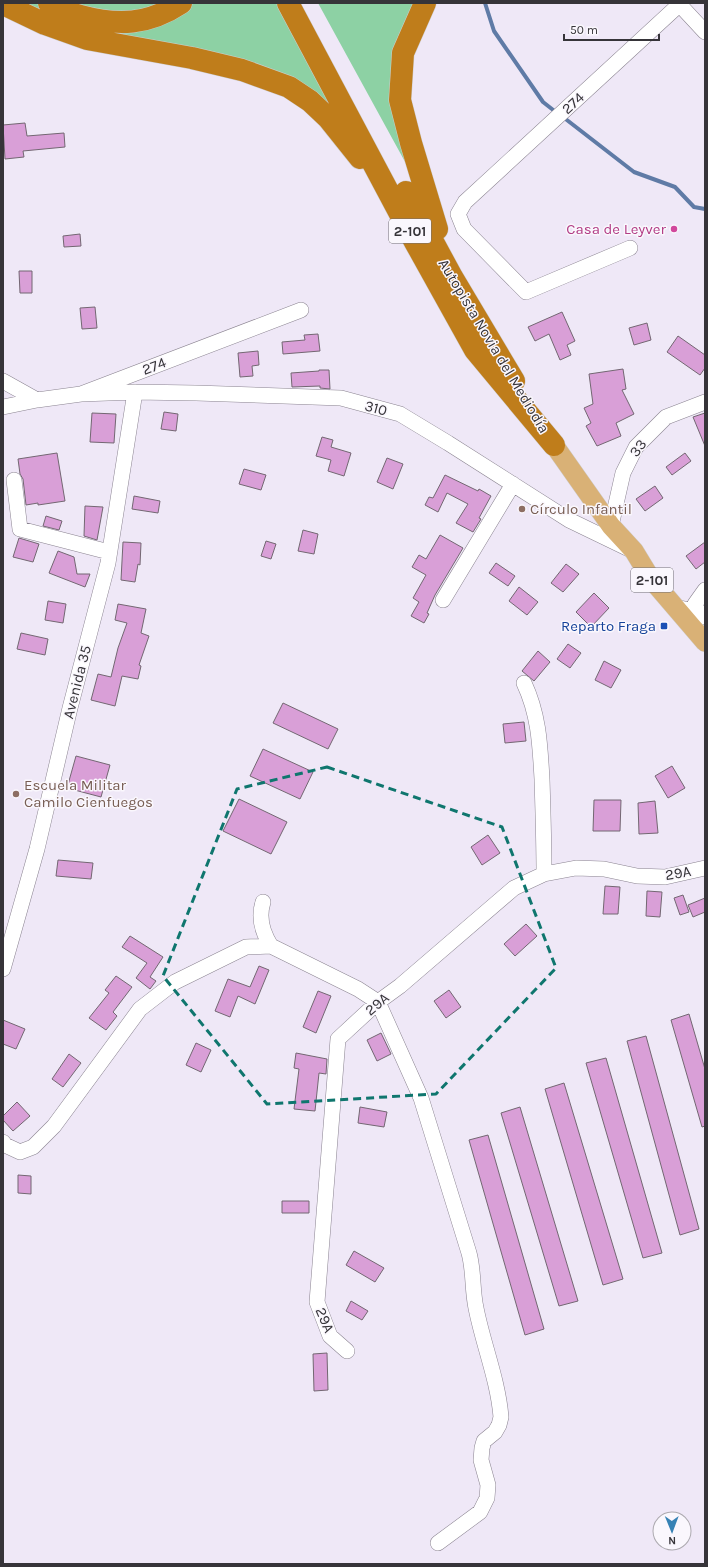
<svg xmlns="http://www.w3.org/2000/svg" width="708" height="1567" font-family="Karla,sans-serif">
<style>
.grass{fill:#8dd1a4}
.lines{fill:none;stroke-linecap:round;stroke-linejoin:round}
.stream{stroke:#5f7ba6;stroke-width:4}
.building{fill:#d99fd7;stroke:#736772}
.minor-casing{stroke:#8b8491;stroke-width:16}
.major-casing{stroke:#cfcecf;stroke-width:20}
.highway-casing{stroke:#cfcecf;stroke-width:23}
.minor{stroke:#fff;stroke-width:15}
.major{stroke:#d9b176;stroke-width:19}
.highway{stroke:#bf7d1b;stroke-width:22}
.marked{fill:none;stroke:#0f766e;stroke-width:3;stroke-dasharray:8 5;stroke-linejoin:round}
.hotel-dot{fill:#d1479c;stroke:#faf7fd;stroke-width:1.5}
.education-dot{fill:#8d6e63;stroke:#faf7fd;stroke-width:1.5}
.transit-dot{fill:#1a4fb4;stroke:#faf7fd;stroke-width:1.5}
.labels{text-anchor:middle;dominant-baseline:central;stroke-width:3;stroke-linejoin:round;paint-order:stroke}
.shield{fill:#faf7fd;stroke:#716e74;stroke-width:1}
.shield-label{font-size:14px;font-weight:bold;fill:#363439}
.street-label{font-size:15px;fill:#363439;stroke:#faf7fd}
.hotel-label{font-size:15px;fill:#b23c85;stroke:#faf7fd;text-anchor:end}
.education-label{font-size:15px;fill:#785e54;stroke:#faf7fd;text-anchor:start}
.transit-label{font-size:15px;fill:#164399;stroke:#faf7fd;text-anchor:end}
</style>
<rect width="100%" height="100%" fill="#efe8f7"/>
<path class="grass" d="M16,3H39L153,25L194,3H282L349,129L320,103L145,42Z
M69,3H168L125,15Z
M318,3H420L397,54L415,180Z"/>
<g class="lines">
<path class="stream" d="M485,3L494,31L543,102L557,113
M563,117L634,172L675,187L694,207L705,209"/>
</g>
<path class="building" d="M25,123L27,136L64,133L65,147L23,151L24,157L5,159L3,125Z
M80,234L81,246L64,247L63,236Z
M19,271H32V293H20Z
M95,307L97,328L82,329L80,308Z
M562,312L575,341L567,345L571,355L560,360L549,334L535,341L528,327Z
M647,323L651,340L634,345L629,328Z
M318,334L320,351L283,354L282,342L305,340L304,335Z
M678,336L705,355V368L700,375L667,352Z
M258,351L259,365L252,366L253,376L240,377L238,353Z
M623,369L626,389L622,390L634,414L616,423L621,436L597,446L586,426L591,423L584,408L593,404L589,374Z
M319,370H329L330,389L320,388V386L292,387L291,373L319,371Z
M164,412L178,414L176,431L161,429Z
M92,413L116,414L114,443L90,442Z
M705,413V446L693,417Z
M322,437L333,440L331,447L351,453L344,476L328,471L331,460L316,456Z
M57,453L65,501L38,505V503L26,505L23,479L20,474L18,459Z
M685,453L691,461L672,475L666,467Z
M387,458L403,464L393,489L377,482Z
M244,469L266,475L261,490L239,484Z
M445,475L478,491L479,489L491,496L479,518L481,519L473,532L456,523L468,504L447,493L438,512L425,505L429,497L433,498Z
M655,486L663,498L645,511L636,499Z
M134,496L160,501L158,513L132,509Z
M85,506L103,507L97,540L84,536Z
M46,516L62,521L59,530L43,526Z
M303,530L318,534L314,554L298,551Z
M440,535L463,548L435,595L427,613L429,614L424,623L411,616L419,602L413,598L426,575L412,567L419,555L426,559Z
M19,538L39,544L33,562L13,557Z
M266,541L276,544L271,559L261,556Z
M123,542L141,543L140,565L138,564L135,582L121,580Z
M705,542V562L696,569L686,556Z
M58,551L74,557L77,574H90L85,587L49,573Z
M496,563L515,576L508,586L489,573Z
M566,564L579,574L563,592L551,583Z
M519,587L538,602L527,615L509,601Z
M594,593L609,608L591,627L576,612Z
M48,601L66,604L63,623L45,620Z
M118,604L146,609L141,633L149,636L139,665L141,666L138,679L122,676L115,706L91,700L98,674L111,677L118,648L127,623L115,620Z
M21,633L48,639L45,655L17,649Z
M568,644L581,653L570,668L557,659Z
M538,651L550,662L534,681L522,671Z
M604,661L621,670L611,688L595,680Z
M283,703L338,729L328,749L273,723Z
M524,722L526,741L505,743L503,724Z
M263,749L313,772L300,799L250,776Z
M76,756L110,765L101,797L67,788Z
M672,766L685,788L668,798L655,776Z
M239,799L287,822L271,854L223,831Z
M594,800H621L620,831H593Z
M655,801L658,833L639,834L638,803Z
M488,835L500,853L482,865L471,847Z
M58,860L93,863L91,879L56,876Z
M605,886L620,887L618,914H603Z
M647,891L662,892L660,917L646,916Z
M683,895L689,912L680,915L674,898Z
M705,898V912L693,917L688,905Z
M526,924L537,936L515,956L504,944Z
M130,936L163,957L150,977L156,981L150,989L136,978L147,963L122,947Z
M259,966L269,970L255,1004L238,996L230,1017L215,1011L228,979L250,987Z
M116,976L132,987L113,1012L117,1016L106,1030L89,1018L109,993L105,990Z
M449,990L461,1007L446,1018L434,1001Z
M318,991L331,996L316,1033L303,1027Z
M689,1014L705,1069V1126L702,1127L671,1020Z
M3,1020L25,1029L16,1049L3,1044Z
M381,1033L391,1054L377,1061L367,1040Z
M646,1036L699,1229L680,1235L627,1041Z
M196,1043L211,1050L201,1072L186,1065Z
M296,1053L327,1059L326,1074L319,1073L315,1111L294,1109L299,1069L294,1068Z
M69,1054L81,1063L63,1087L52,1079Z
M606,1058L662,1253L643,1258L586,1063Z
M564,1083L623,1279L603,1285L545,1089Z
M17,1102L30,1116L13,1131L3,1120V1116Z
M360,1107L387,1112L384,1127L358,1123Z
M520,1107L578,1301L559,1306L501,1113Z
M488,1135L544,1329L525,1335L469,1140Z
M18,1175L31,1176V1194L18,1193Z
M282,1201H309V1213H282Z
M354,1251L384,1268L375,1282L346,1265Z
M351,1301L368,1311L362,1320L346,1311Z
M327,1353L328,1390L314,1391L313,1354Z"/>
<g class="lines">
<g class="minor-casing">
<path id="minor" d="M679,4L705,32
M630,248L526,292L464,229L458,214L465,202L681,3
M3,381L37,400
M81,394L135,392L196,393L341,398L400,414L448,443L569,520L629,549
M3,407L37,400L81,394L301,310
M14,480L20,529L109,552
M611,526L623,473L636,447L666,417L705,402
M443,600L513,484
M675,607L700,612L705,617
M694,611L695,604L705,590
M524,683C539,715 540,745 542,779C543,811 544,842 544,874
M263,902C258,918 262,932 271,946L358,989L378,1002L421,1098L469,1253C474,1271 472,1290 476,1308C483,1344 498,1380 501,1417L499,1425L495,1432L484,1441L482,1448L481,1460L488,1485L487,1498L480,1512L438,1543
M3,969L37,849L70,708L108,563L135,392
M3,1142L5,1145L20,1152L33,1147L54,1126L140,1009L175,982L246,947L271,946
M347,1351L330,1336L317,1302L338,1039L378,1002L400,986L514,888L544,874L576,868L604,869L637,876L665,877L705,868"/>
</g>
<g class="major-casing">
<path id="major" d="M554,445L611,526L634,551L651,579L705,642"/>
</g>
<g class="highway-casing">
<path id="highway" d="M49,3C60,7 70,14 81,16C118,26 148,25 181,3
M288,3L415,242L475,350L554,445
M425,3L403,53L400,100L411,143L437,229
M3,4L45,24L87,39L192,58L242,70L289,87L310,101L328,118L360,158
M406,192L452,277L514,381"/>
</g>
<use href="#minor" class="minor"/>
<use href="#major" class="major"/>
<use href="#highway" class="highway"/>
</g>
<path class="marked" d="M327,767L502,827L556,968L436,1094L267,1104L163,976L237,789Z"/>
<circle class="hotel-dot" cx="674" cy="229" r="4"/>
<g class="education-dot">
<circle cx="522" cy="509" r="4"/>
<circle cx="16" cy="794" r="4"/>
</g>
<rect class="transit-dot" x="660" y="622" width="8" height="8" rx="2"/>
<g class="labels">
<g class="shield">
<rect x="389" y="219" width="42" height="24" rx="3"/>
<rect x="631" y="568" width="42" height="24" rx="3"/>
</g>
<g class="shield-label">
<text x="410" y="231">2-101</text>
<text x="652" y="580">2-101</text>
</g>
<g class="street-label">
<text transform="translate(573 103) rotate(-43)">274</text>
<text transform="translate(494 346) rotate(59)">Autopista Novia del Mediodía</text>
<text transform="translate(154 366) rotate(-21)">274</text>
<text transform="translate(376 408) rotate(15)">310</text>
<text transform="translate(638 448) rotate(-54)">33</text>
<text transform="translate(77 682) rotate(-76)">Avenida 35</text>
<text transform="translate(678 873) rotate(-10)">29A</text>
<text transform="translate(377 1004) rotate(-40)">29A</text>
<text transform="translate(325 1320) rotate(67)">29A</text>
</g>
<g class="hotel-label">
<text x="666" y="229">Casa de Leyver</text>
</g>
<g class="education-label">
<text x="530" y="509">Círculo Infantil</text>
<text x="24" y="785">Escuela Militar<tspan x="24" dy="17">Camilo Cienfuegos</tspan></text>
</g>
<g class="transit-label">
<text x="656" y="626">Reparto Fraga</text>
</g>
</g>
<rect width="708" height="1567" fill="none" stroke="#363439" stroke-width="8"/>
<g transform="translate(672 1531) rotate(179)"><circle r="19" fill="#faf7fd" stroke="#aca9af"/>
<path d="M0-3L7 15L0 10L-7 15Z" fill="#3682b5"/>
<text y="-6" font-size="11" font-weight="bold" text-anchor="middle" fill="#363439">N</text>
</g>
<path d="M564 34v6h95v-6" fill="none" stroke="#363439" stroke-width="2"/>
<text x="570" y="34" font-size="12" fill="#363439" stroke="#faf7fd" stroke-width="3" paint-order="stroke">50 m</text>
</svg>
